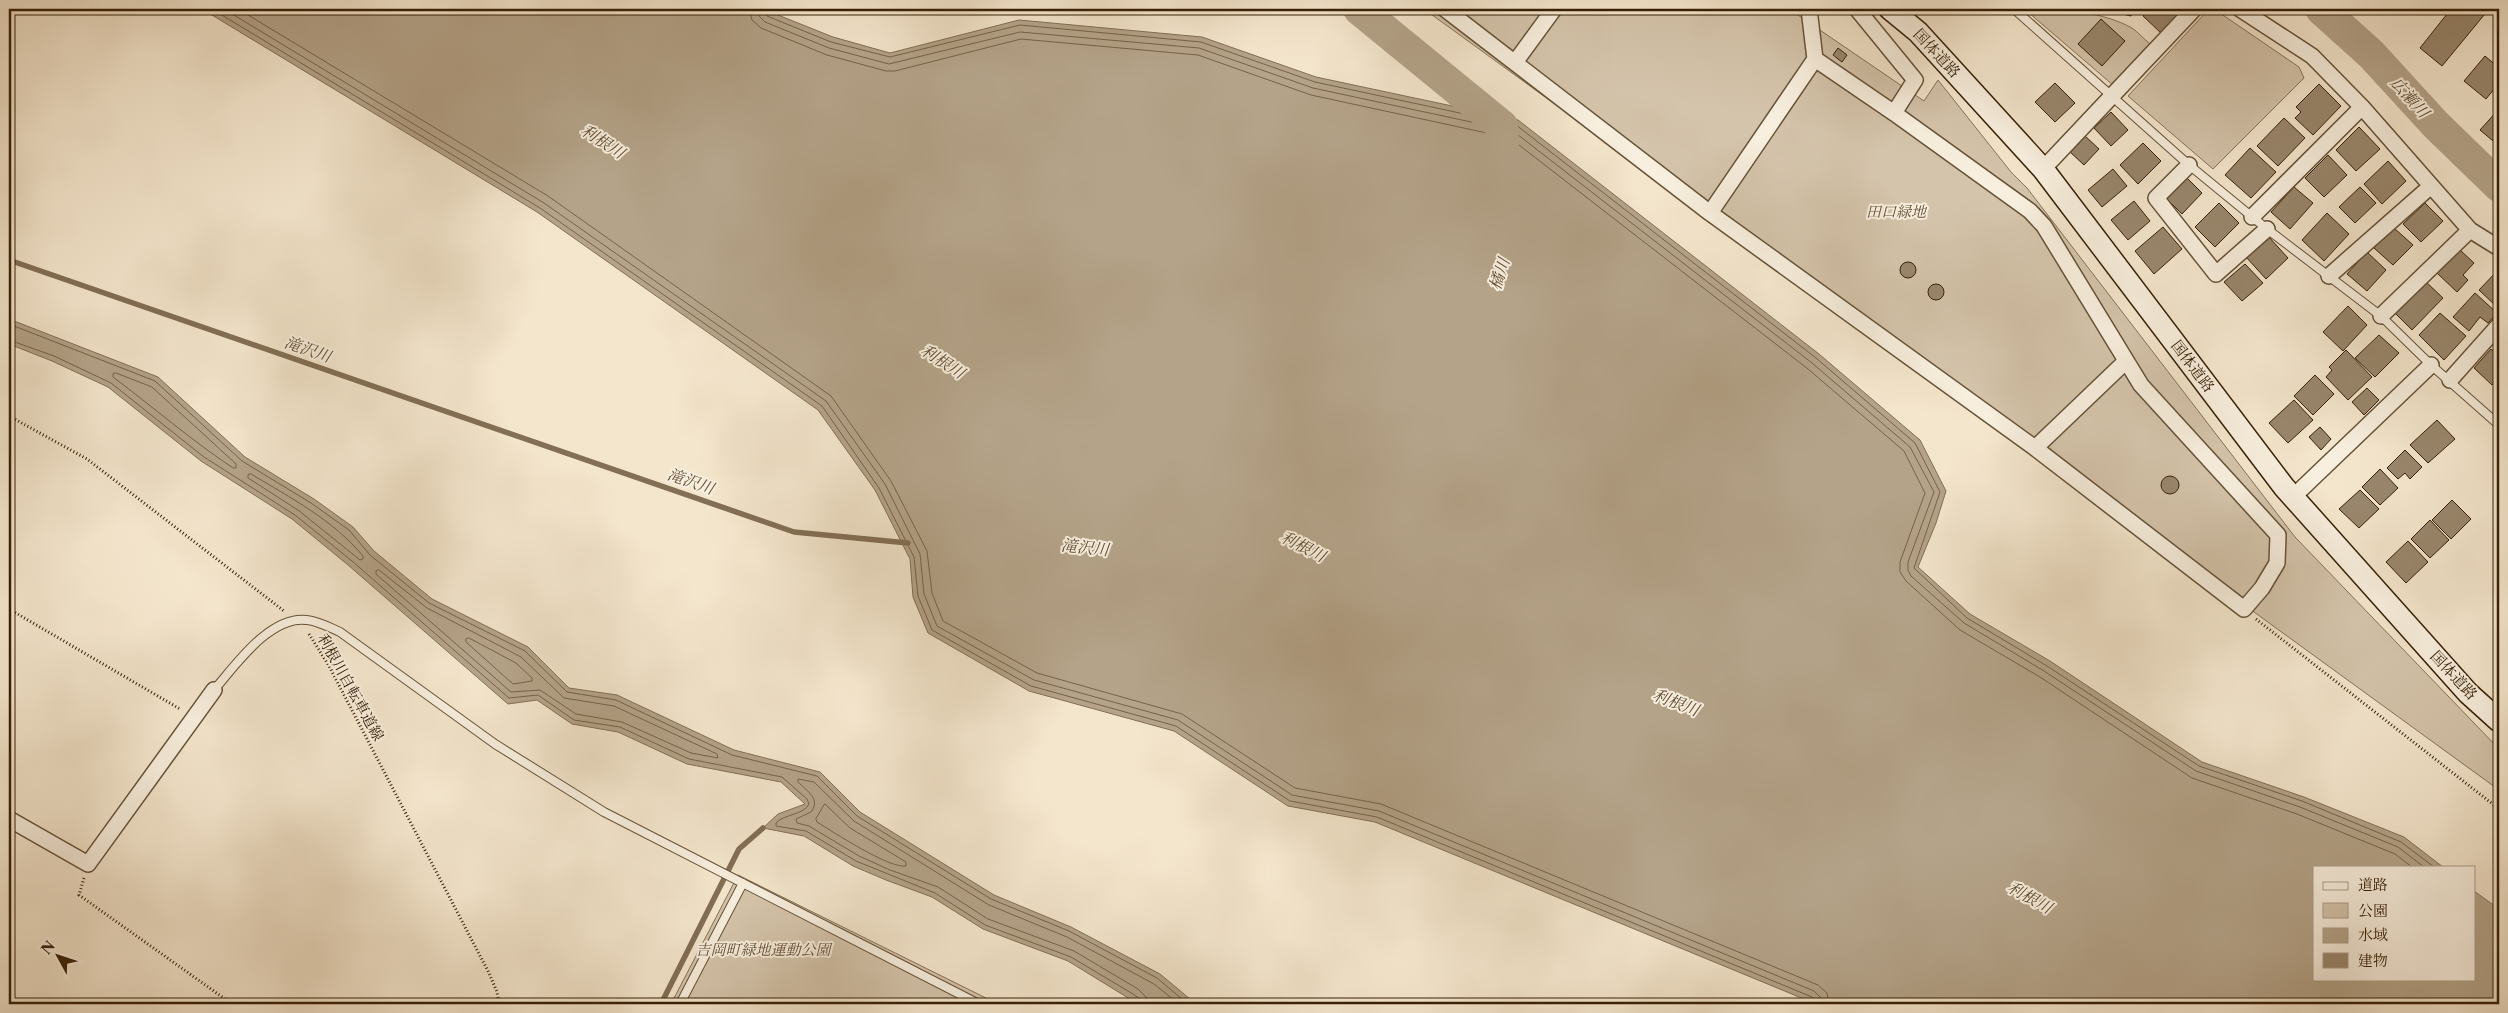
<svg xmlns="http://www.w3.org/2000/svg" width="2508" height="1013" font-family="'Libre Caslon Text','Noto Serif JP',serif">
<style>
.green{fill:#d4c4ab;stroke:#867258}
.water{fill:#b4a389;stroke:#826f55}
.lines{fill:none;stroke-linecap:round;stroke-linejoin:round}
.shore{stroke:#766248;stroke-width:1}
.stream{stroke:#826f55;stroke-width:5.5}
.river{stroke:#b4a389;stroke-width:32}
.building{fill:#99876d;stroke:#372006}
.lane-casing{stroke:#665238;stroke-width:10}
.street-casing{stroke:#665238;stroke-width:18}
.secondary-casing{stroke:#372006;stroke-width:24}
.path{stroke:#372006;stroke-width:3;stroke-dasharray:1 2.5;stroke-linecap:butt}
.lane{stroke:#f8efde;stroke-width:8}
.street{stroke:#f8efde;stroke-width:15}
.secondary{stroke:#f8efde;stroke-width:21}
.labels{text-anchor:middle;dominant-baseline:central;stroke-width:4;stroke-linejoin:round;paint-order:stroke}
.street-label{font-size:15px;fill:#372006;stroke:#f8efde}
.park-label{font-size:15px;font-style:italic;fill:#665138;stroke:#f8efde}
.water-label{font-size:16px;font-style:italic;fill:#634e34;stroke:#f8efde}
</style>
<rect width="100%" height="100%" fill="#f4e6cd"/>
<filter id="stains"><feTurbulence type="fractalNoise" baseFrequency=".004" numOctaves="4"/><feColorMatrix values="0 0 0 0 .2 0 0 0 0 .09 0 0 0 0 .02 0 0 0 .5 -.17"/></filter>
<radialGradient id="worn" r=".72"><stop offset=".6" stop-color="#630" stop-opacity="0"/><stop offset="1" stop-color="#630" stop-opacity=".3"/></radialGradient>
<path class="green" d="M1424,9H1789L1924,101L1938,80L2011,172L2027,188L2295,537L2499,749V790Z
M2032,9C2065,9 2103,12 2132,28C2138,32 2144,39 2150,44L2113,85L2029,13Z
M2209,9H2214L2299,67L2304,78L2213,169L2128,96Z
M738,875L998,1004H671Z"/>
<path class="water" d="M202,9H763L833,37L890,53L1019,20L1202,37L1316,77L1518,120L1819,354L1920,440L1946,491L1936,523L1918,567L1970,614L2050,661L2202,762L2304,797L2404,837L2443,867H2314V979H2474V891L2499,909V1004H1816L1375,822L1288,806L1174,731L1029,691L928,633L913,597L910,559L875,490L818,410L537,212Z
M9,319L158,377L245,457L314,499L353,527L374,551L432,599L528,647L569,688L617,695L734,750L820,772L860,812L994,895L1071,927L1160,974L1196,1004H1138L1068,961L983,929L932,897L886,880L853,866L804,836L763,828L778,814L805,804L781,782L687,764L618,732L572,724L537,700L508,704L348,565L292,519L201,461L108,387L52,361L9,344Z"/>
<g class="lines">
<path class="shore" d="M212,9L540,208L822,406L879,488L914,557L918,596L932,630L1031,686L1176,726L1290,801L1377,817L1812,997L1816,1004
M224,9L544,203L826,401L885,484L920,554L924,594L937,626L1034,680L1178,720L1292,795L1379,811L1814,991L1820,997L1822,1004
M238,9L548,196L831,396L891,481L927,551L932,593L943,621L1037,673L1182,714L1295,788L1381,804L1818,985L1827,993L1829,1004
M749,9L752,20L761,28L827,55L886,71H895L1021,39L1198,55L1311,95L1510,138L1808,369L1904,451L1925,493L1900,562V572L1906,581L1960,630L2040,677L2192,778L2297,814L2395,854L2412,867
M757,9L759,16L765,22L829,48L889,64L1020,32L1199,48L1313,88L1513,131L1812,363L1910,447L1934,492L1908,562V570L1911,576L1964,623L2044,671L2196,771L2300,807L2398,847L2424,867
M763,9L767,16L831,42L890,57L1020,25L1201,42L1315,82L1516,125L1816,358L1915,443L1940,492L1914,568L1967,618L2047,666L2199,766L2302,801L2401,842L2434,867
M9,324L155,381L242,461L311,503L349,530L370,555L429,603L525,651L567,692L616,700L732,755L817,776L857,816L991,899L1069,931L1157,978L1188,1004
M9,340L54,356L111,383L204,457L295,515L352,561L509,698L538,695L574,720L620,727L689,759L782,777L807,799L809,804C804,815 784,814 776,823V826L806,831L856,861L935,893L985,925L1071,957L1133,994L1140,999L1141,1004
M116,373L152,387L236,464V468H233C191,440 153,407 113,377V374Z
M251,474C291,498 333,520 363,556V559L360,560L298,510L248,478V475Z
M379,570L427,608L521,657L564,698L614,706L717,754L718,758L691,753L622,722L576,714L540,690L511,692L376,574V571Z
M469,638L516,663L532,678V681L513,684L466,642V639Z
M825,804L850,828L906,862V866C890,869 833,832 817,822L816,819Z
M1147,1004L1146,997L1138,989L1074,951L988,919L938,887L890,870L859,856L809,826L797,823L796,819L811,812C821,799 807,791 798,782V779L814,782L854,821L989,905L1067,937L1154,984L1179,1004"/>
<path class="stream" d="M9,260L794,532L908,543
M661,1004L739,849L763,828"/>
<path class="river" d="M1359,9L1502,126L1503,150
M2321,9L2371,54L2436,125L2499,186"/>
</g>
<path class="building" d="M2102,9H2133L2131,16Z
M2150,9H2185L2162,34L2143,16Z
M2451,9H2489L2442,66L2420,48Z
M2101,19L2125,41L2102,66L2078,44Z
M1838,48L1847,55L1842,62L1833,55Z
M2485,56L2499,68V83L2486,99L2464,81Z
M2055,83L2075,103L2055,122L2035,102Z
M2319,84L2341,106L2313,135L2295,118L2301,112L2296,107Z
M2498,110L2499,111V146L2480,130Z
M2111,112L2128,130L2111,146L2094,128Z
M2284,118L2305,138L2278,166L2257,146Z
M2359,127L2380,149L2356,171L2336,150Z
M2084,135L2099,149L2084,165L2069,151Z
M2143,143L2161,161L2138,184L2120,165Z
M2250,148L2276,172L2251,198L2225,175Z
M2328,155L2347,175L2324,197L2305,178Z
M2388,161L2406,181L2382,204L2364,184Z
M2113,169L2127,186L2102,207L2088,190Z
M2184,175L2202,193L2182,214L2164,196Z
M2294,187L2313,203L2290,229L2271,212Z
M2360,187L2376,203L2355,223L2339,207Z
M2134,201L2150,221L2128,240L2111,220Z
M2219,203L2239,223L2215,247L2195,227Z
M2425,203L2443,221L2421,242L2403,224Z
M2327,213L2349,234L2324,261L2302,240Z
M2163,227L2182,249L2154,274L2135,251Z
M2394,228L2413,245L2393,265L2374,248Z
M2268,236L2288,258L2266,279L2246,257Z
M2460,250L2474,263L2463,275L2468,280L2457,292L2437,273Z
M2367,252L2386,270L2367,291L2347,274Z
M1900 270a8 8 0 1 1 16 0a8 8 0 1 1-16 0Z
M2245,264L2263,283L2242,301L2224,282Z
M2499,269V302L2496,306L2479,290Z
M2424,280L2443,298L2412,330L2394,312Z
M1928 292a8 8 0 1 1 16 0a8 8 0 1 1-16 0Z
M2475,293L2497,313L2488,323L2480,317L2469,331L2453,317Z
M2348,306L2367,325L2343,351L2323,332Z
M2440,313L2466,336L2444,360L2419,335Z
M2379,335L2399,353L2375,377L2355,358Z
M2491,349L2499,356V377L2492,385L2474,368Z
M2346,350L2372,377L2348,400L2326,377L2332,370L2329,367Z
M2315,375L2334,394L2313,415L2294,396Z
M2367,388L2379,400L2364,415L2352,402Z
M2294,400L2313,420L2288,443L2269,423Z
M2437,420L2455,439L2428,463L2410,445Z
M2320,427L2331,439L2321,450L2309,437Z
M2405,450L2422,467L2410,479L2405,473L2398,479L2387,468Z
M2380,469L2398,488L2380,505L2362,487Z
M2161 485a9 9 0 1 1 18 0a9 9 0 1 1-18 0Z
M2360,490L2379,509L2359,528L2339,509Z
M2452,500L2471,519L2451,539L2432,520Z
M2430,520L2449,540L2430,558L2411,539Z
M2408,541L2428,562L2406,583L2386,562Z"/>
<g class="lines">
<g class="lane-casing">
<path id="lane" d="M2014,9L2189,165L2267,229L2381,316L2431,365L2499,425
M214,690C235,666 270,615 307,620C318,621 329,627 340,632L495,744L604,812L979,1004
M680,1004L743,883"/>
</g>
<g class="street-casing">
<path id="street" d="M1445,9L1710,213L2035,448L2244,609L2262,588L2277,563L2278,535L2141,385L2044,226L2030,211L1894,113
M1809,9L1815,59L1894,113L1915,80L1857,9
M2240,9L2312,56L2362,107L2470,230L2499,248
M1516,61L1554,9
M2189,165L2156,198L2216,274L2267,229
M2043,169L2194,9
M1710,213L1815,59
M2252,217L2362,107
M2329,276L2431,186
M2381,316L2470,230
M2450,380L2499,325
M2035,448L2125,362
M2293,497L2431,365
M9,819L88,864L214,690"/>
</g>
<g class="secondary-casing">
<path id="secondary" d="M1890,9L1918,32L2043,169L2284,487L2468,693L2499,721"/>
</g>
<path class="path" d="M9,416L87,459L284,611
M9,609L180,709
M2256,619L2499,809
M309,634L329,666L489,973L497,992L499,1004
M84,878L79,895L232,1004"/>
<use href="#lane" class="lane"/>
<use href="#street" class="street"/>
<use href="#secondary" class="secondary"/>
</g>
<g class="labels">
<g class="street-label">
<text transform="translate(1937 53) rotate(47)">国体道路</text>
<text transform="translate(2193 366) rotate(53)">国体道路</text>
<text transform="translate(2454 675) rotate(47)">国体道路</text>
<text transform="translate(351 687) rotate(61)">利根川自転車道線</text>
</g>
<g class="park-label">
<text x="1896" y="211">田口緑地</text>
<text x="763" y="949">吉岡町緑地運動公園</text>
</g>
<g class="water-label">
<text transform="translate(2410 97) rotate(48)">広瀬川</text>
<text transform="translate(603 141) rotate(33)">利根川</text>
<text transform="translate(1499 274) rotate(-72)">橘川</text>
<text transform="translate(308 349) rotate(19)">滝沢川</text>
<text transform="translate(943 361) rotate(33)">利根川</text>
<text transform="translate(691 481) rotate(19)">滝沢川</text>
<text transform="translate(1303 546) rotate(27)">利根川</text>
<text transform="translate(1085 547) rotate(6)">滝沢川</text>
<text transform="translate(1676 702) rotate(21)">利根川</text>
<text transform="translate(2030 897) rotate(29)">利根川</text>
</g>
</g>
<rect width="2508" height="1013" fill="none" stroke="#f4e6cd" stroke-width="30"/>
<rect x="10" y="10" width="2488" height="993" fill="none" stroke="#372006" stroke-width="2.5"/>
<rect x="15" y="15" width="2478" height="983" fill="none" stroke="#372006"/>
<rect x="2313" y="866" width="162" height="115" fill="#f8efde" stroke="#ab9c88"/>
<rect x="2323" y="882" width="25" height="8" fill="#f8efde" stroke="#ab9c88"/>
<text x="2358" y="890" font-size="15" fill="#372006">道路</text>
<rect x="2323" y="903" width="25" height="15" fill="#d4c4ab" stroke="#ab9c88"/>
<text x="2358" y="916" font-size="15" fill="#372006">公園</text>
<rect x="2323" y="928" width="25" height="15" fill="#b4a389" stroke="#ab9c88"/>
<text x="2358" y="940" font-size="15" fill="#372006">水域</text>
<rect x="2323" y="953" width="25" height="15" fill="#99876d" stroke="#ab9c88"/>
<text x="2358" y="966" font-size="15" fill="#372006">建物</text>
<g transform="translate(58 956) rotate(310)" stroke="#f8efde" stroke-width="4" paint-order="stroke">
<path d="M0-4L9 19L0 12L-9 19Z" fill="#372006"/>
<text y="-8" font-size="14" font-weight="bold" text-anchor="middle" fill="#372006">N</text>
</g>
<rect width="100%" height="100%" filter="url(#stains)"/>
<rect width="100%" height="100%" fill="url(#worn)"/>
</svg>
